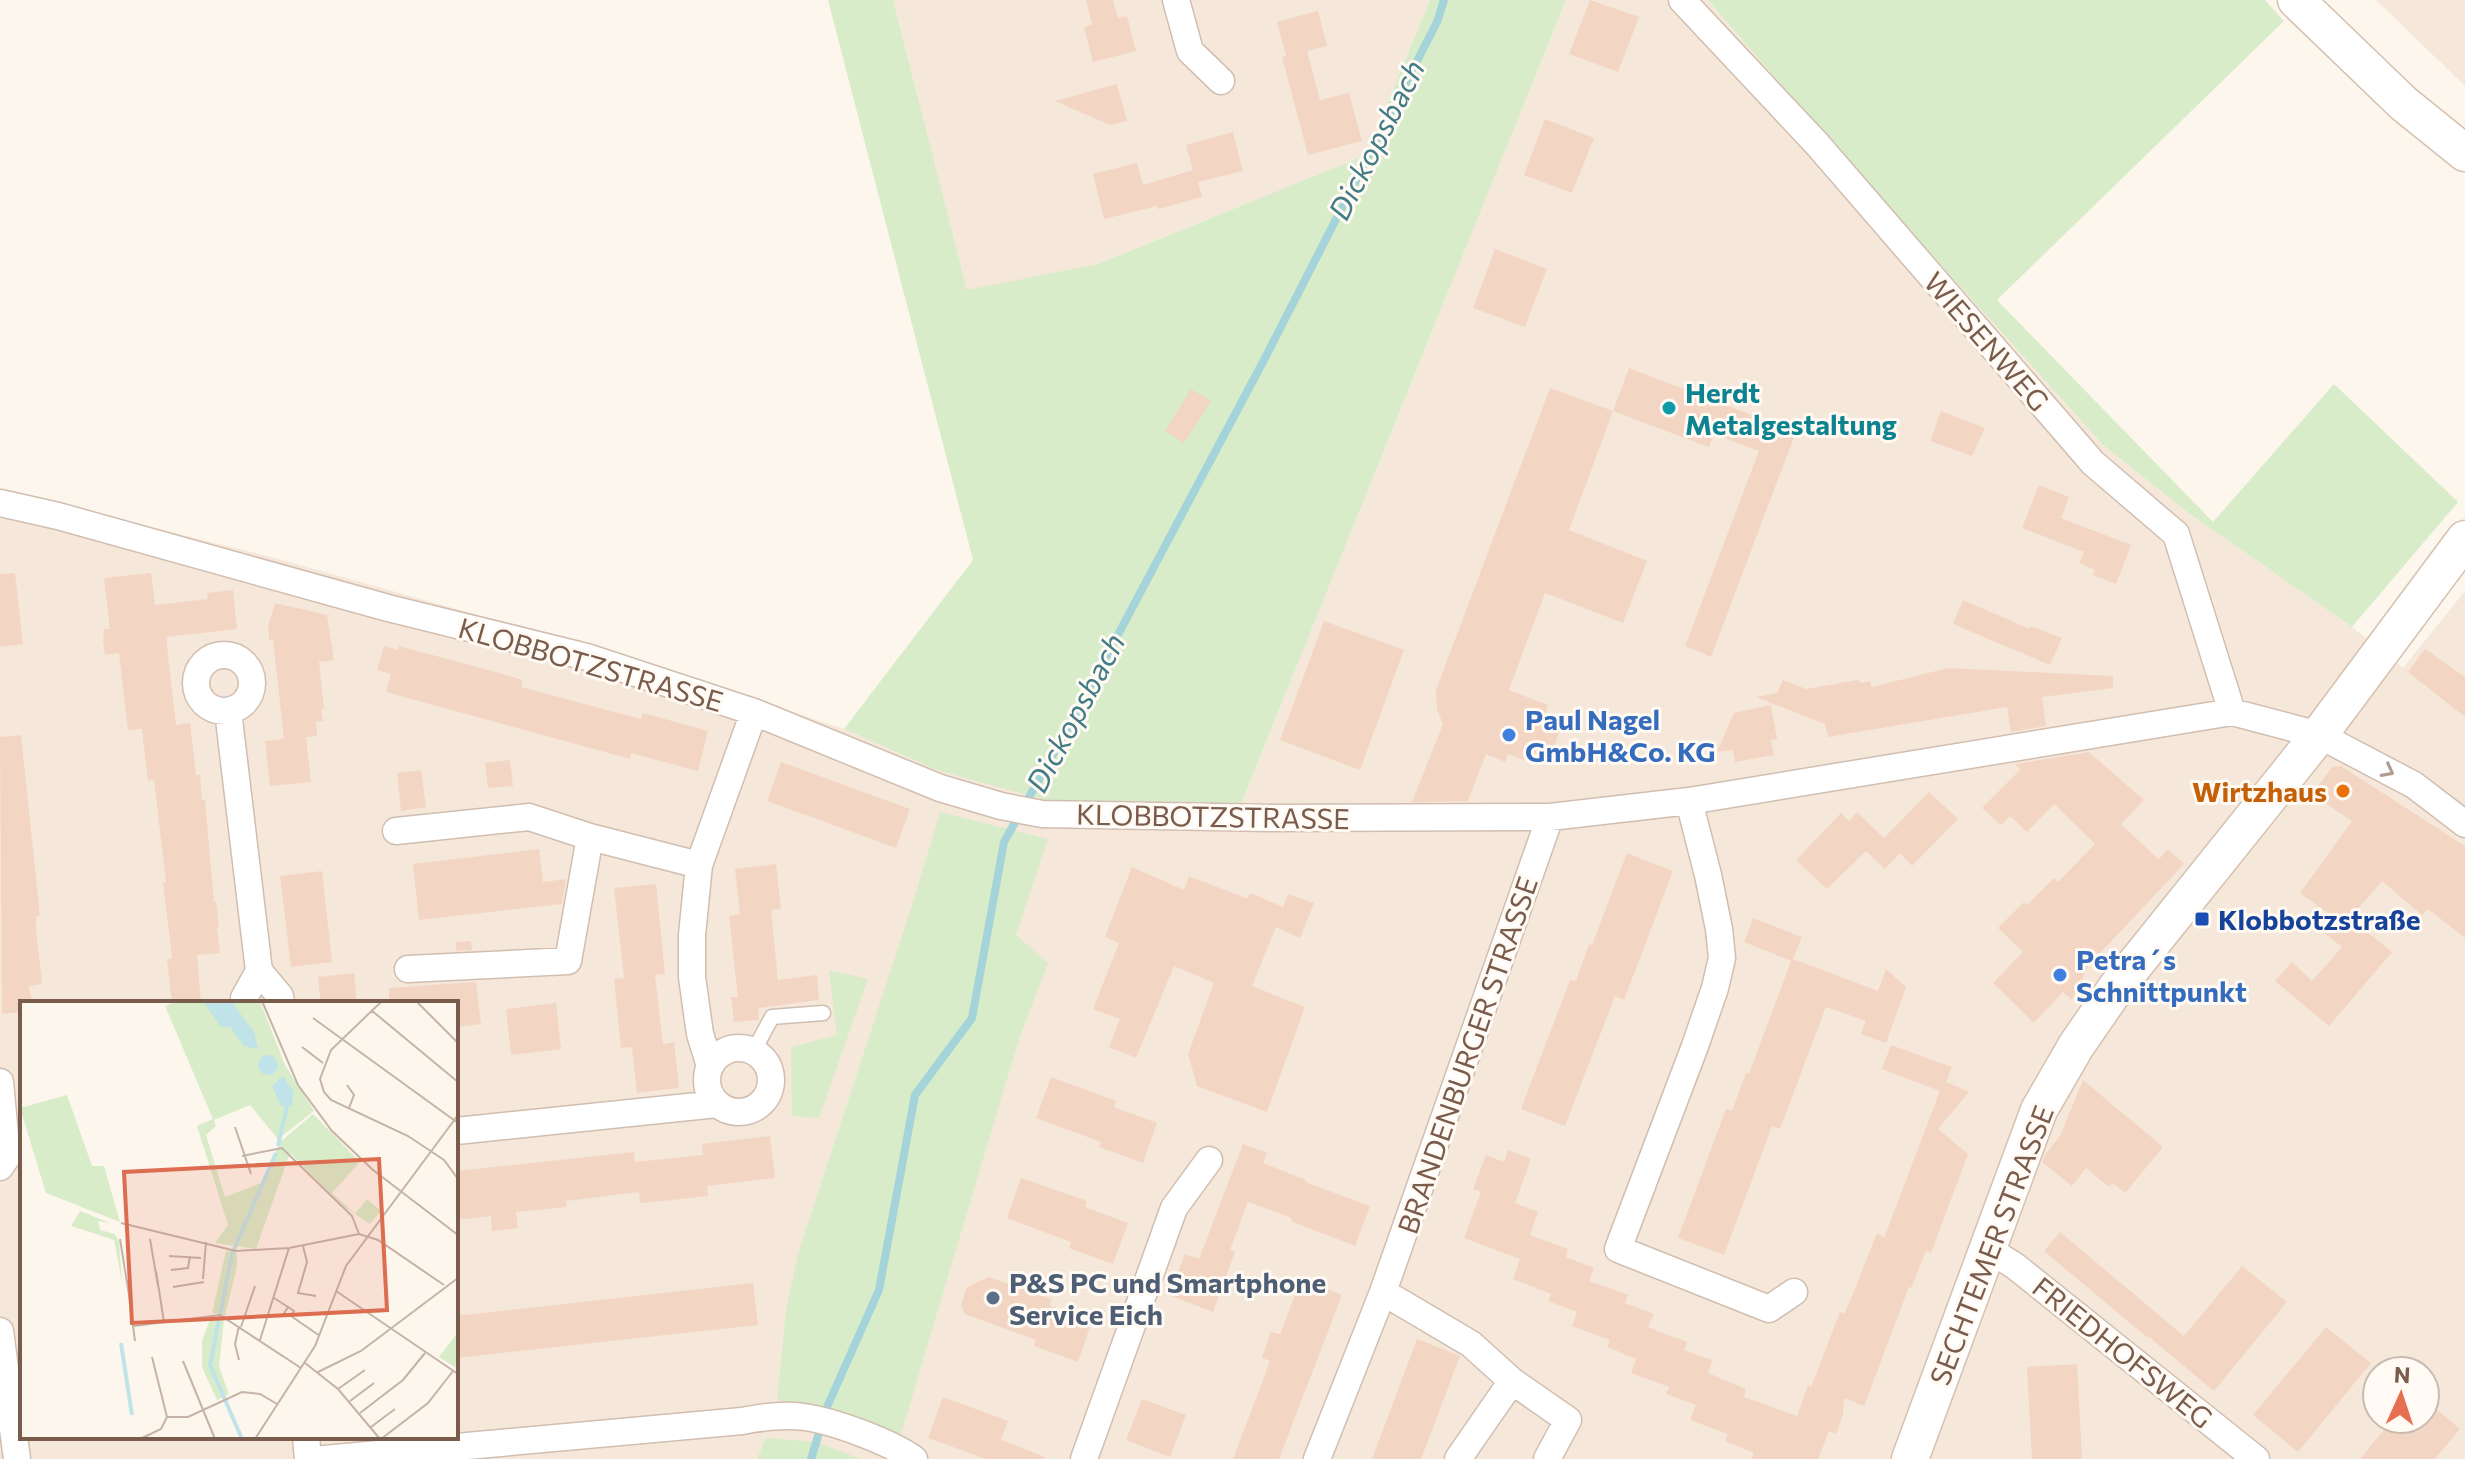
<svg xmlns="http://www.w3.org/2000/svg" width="2465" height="1459" font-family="Commissioner,sans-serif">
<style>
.residential{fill:#f5e8da;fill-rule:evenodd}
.green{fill:#d8ecc9}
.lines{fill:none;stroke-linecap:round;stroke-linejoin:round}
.stream{stroke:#a5d3da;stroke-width:8}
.building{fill:#f3d5c3}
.lane-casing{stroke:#d1beb0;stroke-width:17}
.street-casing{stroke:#d1beb0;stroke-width:29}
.secondary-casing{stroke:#d6c0b0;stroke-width:39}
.lane{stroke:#fff;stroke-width:14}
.street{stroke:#fff;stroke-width:26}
.secondary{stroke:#fff;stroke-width:36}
.oneway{stroke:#af9d94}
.culture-dot{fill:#0f9aa8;stroke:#fffaf3;stroke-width:3}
.shop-dot{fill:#3f7fe0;stroke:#fffaf3;stroke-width:3}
.food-dot{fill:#e8710a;stroke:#fffaf3;stroke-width:3}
.transit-dot{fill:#1a4fb4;stroke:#fffaf3;stroke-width:3}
.service-dot{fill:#5c6f8a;stroke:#fffaf3;stroke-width:3}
.labels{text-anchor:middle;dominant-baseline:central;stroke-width:6;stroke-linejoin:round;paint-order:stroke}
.street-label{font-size:28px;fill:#7a5c4d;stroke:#fffaf3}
.culture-label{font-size:28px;font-weight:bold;fill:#0d838f;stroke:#fffaf3;text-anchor:start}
.shop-label{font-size:28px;font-weight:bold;fill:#366cbe;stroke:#fffaf3;text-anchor:start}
.food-label{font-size:28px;font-weight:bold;fill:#c56008;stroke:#fffaf3;text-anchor:end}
.transit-label{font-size:28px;font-weight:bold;fill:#164399;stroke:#fffaf3;text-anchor:start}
.service-label{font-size:28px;font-weight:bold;fill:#4e5e75;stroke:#fffaf3;text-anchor:start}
.water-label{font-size:30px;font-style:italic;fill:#437c86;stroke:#fffaf3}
.inset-river{fill:none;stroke:#bfe3e8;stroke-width:4}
.inset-road{fill:none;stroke:#c5b3a7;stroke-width:2}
.view{fill:#dc6d51;fill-opacity:0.15;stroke:#dc6d51;stroke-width:4}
.inset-edge{fill:none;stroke:#7a5c4d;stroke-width:4}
</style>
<rect width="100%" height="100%" fill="#fdf6ec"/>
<path class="residential" d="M893,0H1430L1366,155L1098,264L967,291Z
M1566,0H1708L1827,138L2103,445L2190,514L2352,627L2403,668L2465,591V1459H0V491L60,504L275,558L592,647L844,729L937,770L1239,809ZM22,1003H456V1437H22ZM2377,1371H2425V1419H2377Z
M2376,0H2465V86Z"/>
<path class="green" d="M828,0H893L967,290L1098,264L1366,155L1430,0H1566L1239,809L1056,803L937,770L844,729L973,560Z
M1708,0H2265L2284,21L1997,300L2213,522L2334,384L2458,502L2352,627L2190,514L2103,445L1827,138Z
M940,812L1048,839L1016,935L1048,963L1018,1042L901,1434L827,1407L777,1400L786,1310L798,1254L915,896Z
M829,970L868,979L819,1118L792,1116L791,1047L837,1035Z
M766,1438L816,1442L861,1459H757Z"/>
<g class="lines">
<path class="stream" d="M811,1459L827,1407L879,1290L915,1095L972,1018L1004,842L1080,706L1265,358L1437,22L1444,0"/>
</g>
<path class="building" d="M1086,0H1113L1118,18L1127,16L1136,51L1093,62L1084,27L1092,25Z
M1590,0L1639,17L1618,72L1569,54Z
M1318,11L1327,46L1307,51L1320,100L1349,93L1362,141L1308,155L1282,57L1286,56L1277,22Z
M1117,84L1127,121L1110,125L1055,101Z
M1545,119L1594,138L1572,193L1524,175Z
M1233,132L1243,171L1198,182L1202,197L1158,209L1157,206L1104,219L1093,174L1137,163L1143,185L1193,170L1186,145Z
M1495,249L1547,269L1525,327L1473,308Z
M1629,368L1796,432L1711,657L1685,646L1759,451L1714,434L1709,447L1613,411Z
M1550,388L1613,411L1569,530L1647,561L1623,623L1545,593L1509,690L1548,705L1542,724L1560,731L1549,759L1531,752L1527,761L1508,754L1505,762L1486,754L1468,801L1412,802L1443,724L1437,710L1436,690Z
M1191,389L1211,401L1184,443L1165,431Z
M1941,411L1985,428L1972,456L1930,441Z
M2039,485L2069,497L2061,518L2131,545L2116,584L2093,575L2095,570L2079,563L2084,552L2022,528Z
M15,573L23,644L0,647V574Z
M151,573L155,605L208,599L207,593L233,590L237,629L166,637L176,725L190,723L196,775H200L202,800H205L214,902H216L219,927L217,928L220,953L197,955L201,1003H172L167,959L172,958L163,882H166L154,780L148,781L142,729L128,730L119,653L105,655L103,642L104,629H110L104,578Z
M1963,600L2030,629L2031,626L2062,638L2050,665L1953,624Z
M275,603L327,615L334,660L319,662L324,709H321L323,721L316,722L317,736L306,737L311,782L270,786L265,741L284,739L273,640H269L268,626Z
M1324,621L1404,650L1360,770L1280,740Z
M384,646L398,650L399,646L499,673L523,680L521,687L641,719L643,713L708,731L698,771L631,753L630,759L386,692L391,674L377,670Z
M2425,649L2465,677V717L2408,672Z
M1948,668L2113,676V688L2042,697L2046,726L2011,732L2007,707L1828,737L1825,724L1756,697L1777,693L1783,680L1806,689L1857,680L1862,683L1870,681L1872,687Z
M1771,705L1777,739L1771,740L1774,755L1735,762L1733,750L1717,752L1734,713Z
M21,735L40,916L36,917V929L42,984L29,986L32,1003H22V1012L2,1014L0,737Z
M2089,752L2144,800L2121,824L2155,856L2159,859L2168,849L2184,864L2089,965L2072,1000L2063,992L2034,1023L1993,983L2023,952L1998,928L2024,902L2027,905L2054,878L2058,882L2095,844L2054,804L2027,832L2010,816L2001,825L1982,808L2020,770L2015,764Z
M510,760L513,786L488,788L485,763Z
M781,762L910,809L896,848L767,801Z
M2341,766L2465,846V938L2428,909L2422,915L2382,881L2350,918L2392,952L2329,1026L2275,981L2292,962L2312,981L2342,947L2319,929L2331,915L2300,893L2352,821L2312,794L2332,767Z
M421,770L426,807L401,811L397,773Z
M1929,792L1958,819L1912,866L1900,853L1885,869L1866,851L1827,889L1796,860L1841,813L1849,821L1857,812L1884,838Z
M539,849L543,882L566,879L562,904L419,920L413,864Z
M1627,853L1673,871L1624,1000L1615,996L1565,1126L1521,1109L1570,980L1576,981L1589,944L1592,945Z
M776,864L781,909L771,910L778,980L817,975L819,1000L758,1008L759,1020L734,1022L731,997H738L729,916L740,914L735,869Z
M1132,867L1184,890L1189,876L1248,899L1250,893L1283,907L1288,894L1314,903L1300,938L1276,927L1252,986L1305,1007L1267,1112L1197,1086L1188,1054L1214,983L1174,966L1136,1058L1109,1047L1120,1019L1093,1009L1119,943L1105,937Z
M322,871L332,962L291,967L280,876Z
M656,884L665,974L655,975L663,1044L674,1042L679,1088L637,1093L632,1047L621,1048L614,979L624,978L614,888Z
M1753,918L1802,937L1793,959L1878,991L1886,969L1906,987L1886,1043L1861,1034L1866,1021L1826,1007L1780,1129L1772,1126L1724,1255L1678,1238L1726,1109L1732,1111L1746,1073L1749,1074L1791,961L1744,942Z
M471,941L472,950L456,951V942Z
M354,973L357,1003H321L318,977Z
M476,982L481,1024L456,1027V1003H389V988Z
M556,1003L561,1049L511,1055L506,1009Z
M1891,1045L1952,1067L1946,1082L1969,1092L1938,1129L1968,1154L1931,1253L1926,1251L1911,1288L1909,1287L1864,1406L1844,1398L1843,1415L1836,1434L1829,1431L1818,1459H1752L1754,1453L1725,1441L1728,1434L1690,1420L1696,1405L1666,1394L1669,1387L1631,1373L1636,1359L1607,1347L1610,1340L1572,1326L1577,1312L1548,1301L1551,1294L1513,1279L1520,1259L1464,1238L1481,1192L1473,1189L1486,1155L1504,1162L1508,1150L1531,1159L1515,1203L1538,1212L1530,1235L1568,1249L1566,1257L1594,1268L1589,1281L1628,1295L1625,1303L1654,1314L1648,1327L1687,1342L1684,1350L1712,1360L1708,1373L1746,1389L1744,1397L1797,1416L1808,1385L1811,1387L1840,1312L1844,1314L1852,1296L1877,1233L1884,1238L1940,1091L1882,1069Z
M1051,1077L1116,1101L1114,1107L1157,1123L1143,1163L1099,1147L1101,1142L1036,1118Z
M2083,1080L2163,1147L2125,1193L2113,1183L2109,1187L2086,1168L2072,1186L2042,1162L2045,1155L2060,1136Z
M770,1136L775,1178L707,1186L708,1196L662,1201L640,1203L639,1192L566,1201L567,1207L516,1212L518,1228L492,1231L491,1216L456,1220V1171L634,1152L635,1162L703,1155L702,1144Z
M1243,1144L1267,1153L1263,1163L1306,1180L1305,1182L1370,1206L1355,1246L1291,1221L1292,1218L1248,1202L1230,1250L1235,1252L1213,1312L1169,1295L1185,1254L1199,1259Z
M1021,1178L1087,1201L1085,1207L1128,1223L1113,1264L1069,1248L1071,1242L1007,1218Z
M2060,1232L2184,1336L2242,1266L2287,1302L2214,1391L2149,1337L2148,1338L2044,1251Z
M989,1277L1052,1299L1050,1306L1092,1321L1078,1362L1034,1346L1036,1340L965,1314L961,1305L967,1287Z
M1301,1279L1342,1295L1279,1459H1233L1270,1361L1262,1358L1271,1332L1280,1334Z
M753,1283L758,1325L456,1358V1316Z
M2326,1327L2371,1363L2298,1452L2253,1415Z
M1417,1339L1460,1356L1421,1459H1372Z
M2077,1364L2082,1459H2032L2027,1367Z
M943,1397L1008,1421L1001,1440L1045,1457L1044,1459H986L928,1438Z
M1142,1399L1186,1415L1170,1457L1126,1440Z
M2425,1400L2460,1429L2435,1459H2360L2393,1419H2425Z"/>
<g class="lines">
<g class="lane-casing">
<path id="lane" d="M753,1052L772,1017L823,1013"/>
</g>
<g class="street-casing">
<path id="street" d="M1176,0L1190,51L1221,81
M1682,0L1817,144L2093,463L2176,534L2232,712
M0,503L58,516L388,608L587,657L754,712L940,788L1001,806L1042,814L1271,818L1550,817L1689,801L2232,712L2319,735L2414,785L2465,824
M196 683a28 28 0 1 1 56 0a28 28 0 1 1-56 0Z
M228,711L259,971L280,996L281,1003
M1689,801L1708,875L1719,929L1722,958L1715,988L1695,1046L1618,1249L1769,1309L1794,1292
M396,831L529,817L590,837L699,865
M408,969L568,961L590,837
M244,1003V998L259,971
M707 1080a32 32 0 1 1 64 0a32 32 0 1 1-64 0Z
M710,1066L700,1034L692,977V935L699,865L754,712
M0,1082L7,1157L0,1167
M456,1131L717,1104
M1988,1249L2015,1266L2256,1459
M1383,1292L1471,1344L1512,1381L1458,1459
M0,1331L17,1459
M1512,1381L1568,1420L1547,1459
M306,1437L308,1459
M324,1459L742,1421C763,1417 783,1414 804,1417C834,1421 890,1442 914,1459
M1084,1459L1174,1208L1209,1160
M1317,1459L1383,1292L1550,817"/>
</g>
<g class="secondary-casing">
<path id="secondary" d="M2296,0L2403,103L2465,153
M1910,1459L2039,1110L2076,1046L2116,988L2319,735L2465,539"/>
</g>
<use href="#lane" class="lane"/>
<use href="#street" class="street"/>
<use href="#secondary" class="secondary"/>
</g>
<defs><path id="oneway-chevron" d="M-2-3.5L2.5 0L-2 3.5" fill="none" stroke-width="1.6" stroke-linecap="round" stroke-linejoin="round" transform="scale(2)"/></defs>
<use class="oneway" href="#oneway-chevron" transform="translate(2388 771) rotate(28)"/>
<circle class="culture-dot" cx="1669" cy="408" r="8"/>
<g class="shop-dot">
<circle cx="1509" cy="735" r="8"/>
<circle cx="2060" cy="975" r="8"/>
</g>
<circle class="food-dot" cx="2343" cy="791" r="8"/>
<rect class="transit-dot" x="2194" y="911" width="16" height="16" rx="4"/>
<circle class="service-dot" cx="993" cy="1298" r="8"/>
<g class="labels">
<g class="street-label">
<text transform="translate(1987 341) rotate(49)">WIESENWEG</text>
<text transform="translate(591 664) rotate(16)">KLOBBOTZSTRASSE</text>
<text transform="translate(1213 816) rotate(1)">KLOBBOTZSTRASSE</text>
<text transform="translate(1467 1055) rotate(-71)">BRANDENBURGER STRASSE</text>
<text transform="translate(1991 1245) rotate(-69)">SECHTEMER STRASSE</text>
<text transform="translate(2123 1352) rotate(39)">FRIEDHOFSWEG</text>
</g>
<g class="culture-label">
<text x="1685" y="392">Herdt<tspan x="1685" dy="32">Metalgestaltung</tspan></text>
</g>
<g class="shop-label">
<text x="1525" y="719">Paul Nagel<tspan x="1525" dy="32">GmbH&amp;Co. KG</tspan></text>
<text x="2076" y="959">Petra´s<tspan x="2076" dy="32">Schnittpunkt</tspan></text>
</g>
<g class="food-label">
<text x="2327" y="791">Wirtzhaus</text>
</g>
<g class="transit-label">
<text x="2218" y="919">Klobbotzstraße</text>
</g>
<g class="service-label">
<text x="1009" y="1282">P&amp;S PC und Smartphone<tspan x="1009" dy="32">Service Eich</tspan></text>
</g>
<g class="water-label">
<text transform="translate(1375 139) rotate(-63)">Dickopsbach</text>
<text transform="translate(1074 712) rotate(-62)">Dickopsbach</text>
</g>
</g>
<g transform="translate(20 1001)">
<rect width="438" height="438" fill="#fdf6ec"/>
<path d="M158,0H240L265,64L294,110L258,138L230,104L194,119L196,125L186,134L205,196L246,180L259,142L293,113L340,161L312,192L335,213L347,198L361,210L350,223L324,206L270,152L236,248L195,242L208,224L177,125L193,118L145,5ZM47,94L72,165H84L100,221L26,192L0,107ZM60,210L90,222L78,220L80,229L95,233L99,240L102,281L94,239L51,225ZM206,250L217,252V265L205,315L192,312ZM191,316L204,318L199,366L209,393L197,399L182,366V340ZM438,331V368L419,356Z" fill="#d8ecc9"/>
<path d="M183,0H211L234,31L238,48L224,45L210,26H201ZM238 64a10 10 0 1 1 20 0a10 10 0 1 1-20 0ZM263,75L273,90L272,105H261L252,85Z" fill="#bfe3e8"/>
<path class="inset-river" d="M258,145L267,105M101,342L112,414M222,438L190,364L212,253L256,152"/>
<path class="inset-road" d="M242,0L278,84L312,130L353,169L438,234M362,0L311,49L300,78L304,91L311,99L388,135L424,159L438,178M396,0L438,42M351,9L438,81M293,17L438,122M282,46L303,62M327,84L334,94L329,107M215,126L231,173M222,155L262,147L332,215L339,233M101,222L216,250L269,247L339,233L358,239L424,284M100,238L109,294M131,243L130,238L138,285M283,245L287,261L278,292L296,295M149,255L181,257M151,269L168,267L170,255M136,270L144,321M183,278L186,241M107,279L115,340M153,286L184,281M316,290L438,373M254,297L268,306L263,314M268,306L274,310L271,315L300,335M114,325L200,314L281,367M221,326L235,285M240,339L269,247M132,356L147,416M219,359L215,343L219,325M163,360L195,438M285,362L318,388L360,438M298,371L341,350L438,277M318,388L345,369M330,400L354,382M340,412L383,379L405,352M147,416H168L222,391L240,393L257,403M351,426L375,408M120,438L141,428L147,416M235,438L295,345L326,265L438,114M361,438L408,402L433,370"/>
<path class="view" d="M359,158L367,309L112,322L104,171Z"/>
<rect width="438" height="438" class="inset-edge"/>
</g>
<g transform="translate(2401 1395) rotate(3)"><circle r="38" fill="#fffaf3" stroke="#cabbb1" stroke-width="2"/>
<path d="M0-6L14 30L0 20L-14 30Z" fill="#e76f51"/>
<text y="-12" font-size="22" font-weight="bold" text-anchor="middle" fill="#7a5c4d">N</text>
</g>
</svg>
